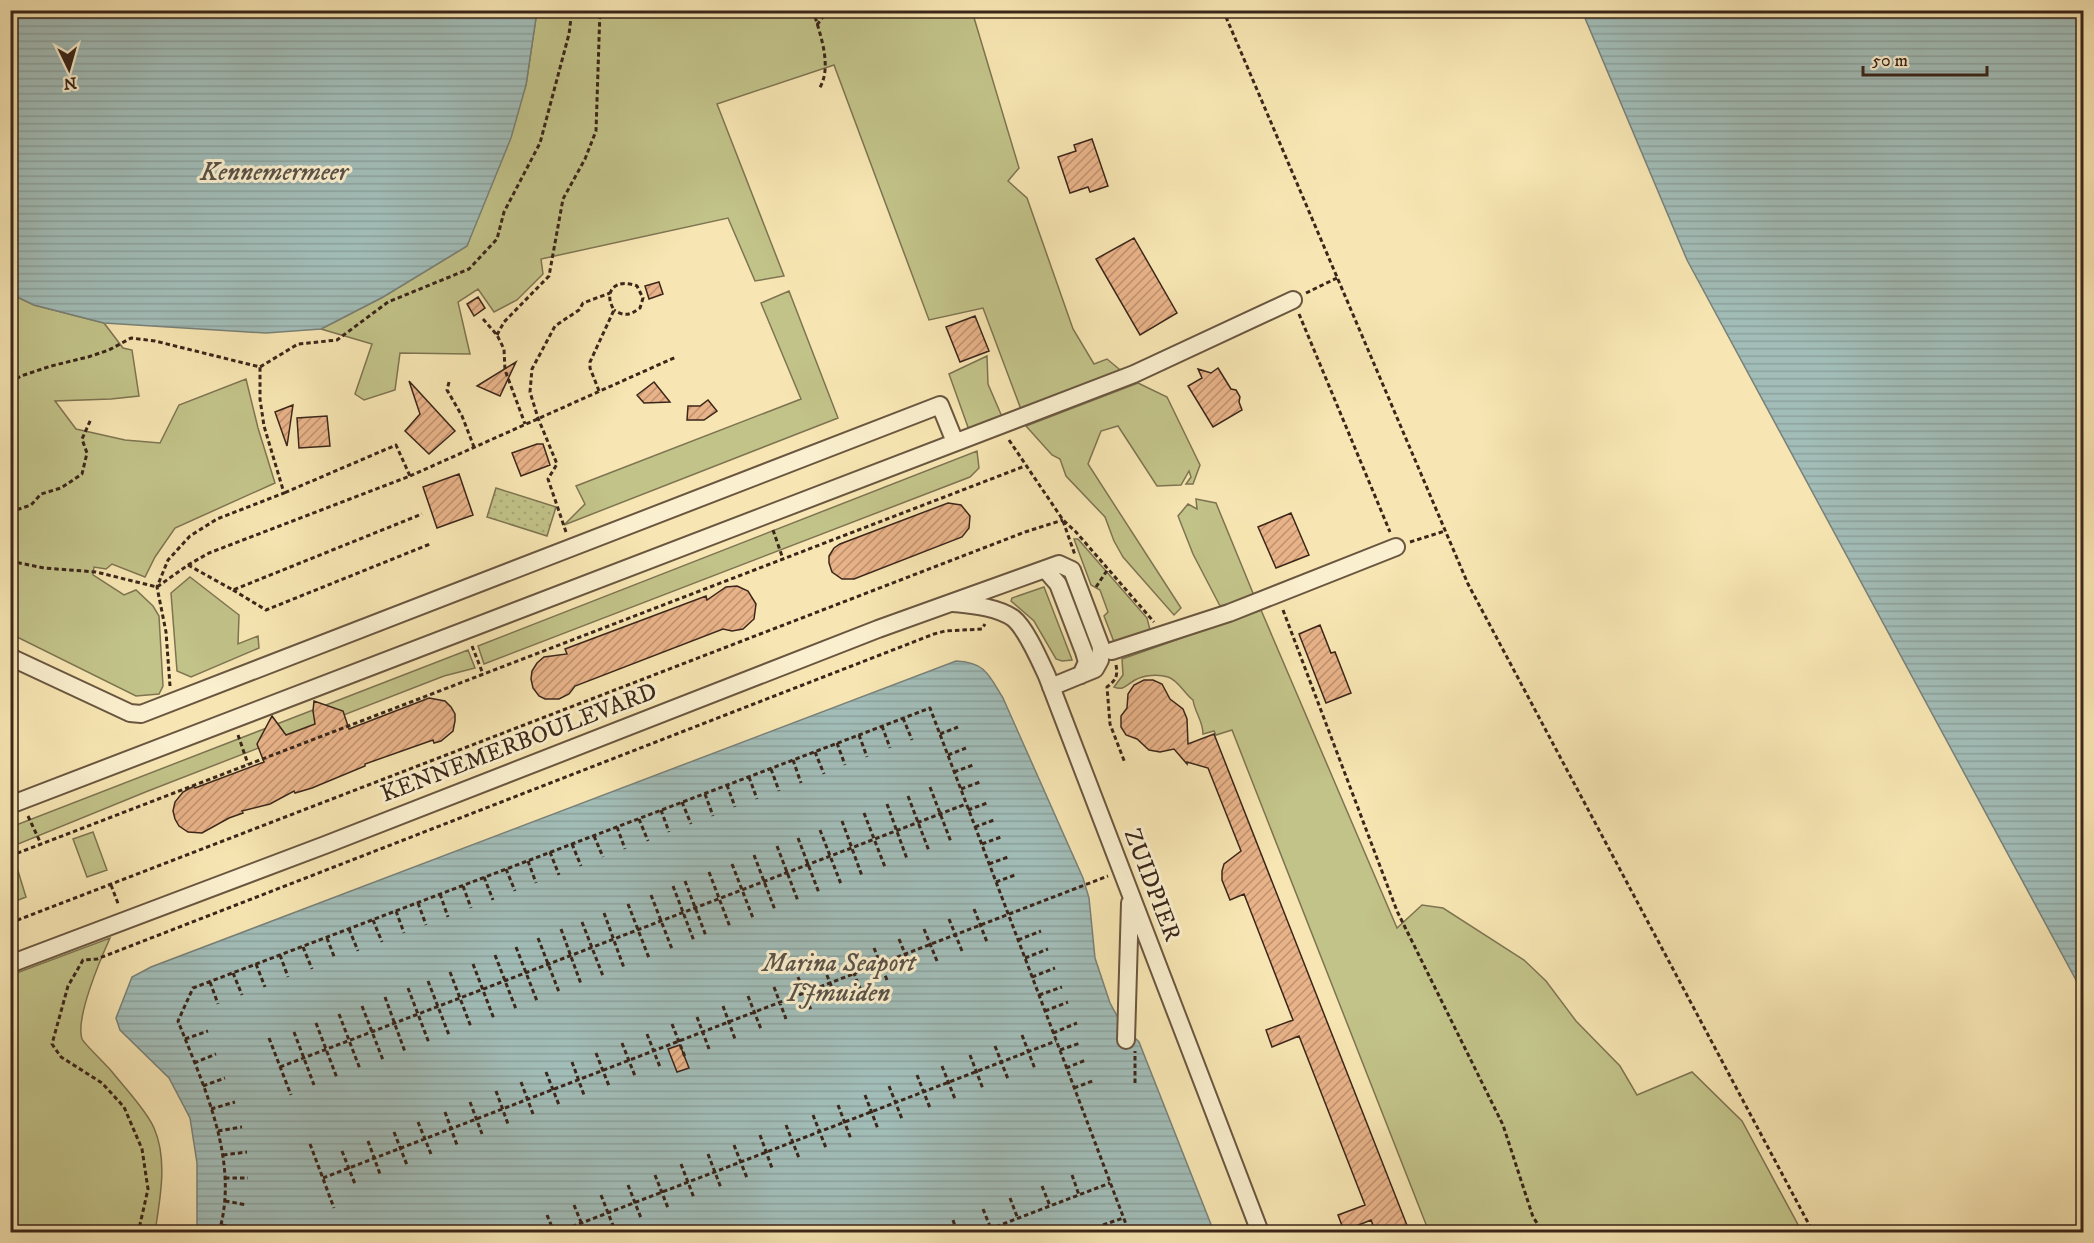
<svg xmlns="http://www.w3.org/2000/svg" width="2094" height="1243" font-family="'IM FELL DW Pica',serif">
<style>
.grass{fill:#c2c389;stroke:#7e7452;stroke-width:1.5}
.park{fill:url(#park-dots);stroke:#7e7452;stroke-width:1.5}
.water{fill:url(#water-rules);stroke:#798179;stroke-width:1.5}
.building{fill:url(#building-hatch);stroke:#3b261a;stroke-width:1.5}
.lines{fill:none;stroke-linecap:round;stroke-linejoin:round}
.minor-casing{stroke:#6a5640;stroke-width:20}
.path{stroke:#3b261a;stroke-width:3;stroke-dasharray:4.5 3;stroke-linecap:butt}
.minor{stroke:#faefce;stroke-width:16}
.labels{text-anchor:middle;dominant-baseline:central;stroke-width:6;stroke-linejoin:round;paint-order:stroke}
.street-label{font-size:24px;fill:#3b261a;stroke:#faefce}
.water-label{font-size:26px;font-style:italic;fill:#5a5349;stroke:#faefce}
</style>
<defs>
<pattern id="park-dots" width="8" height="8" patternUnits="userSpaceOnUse" patternTransform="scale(1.5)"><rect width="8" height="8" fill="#c2c389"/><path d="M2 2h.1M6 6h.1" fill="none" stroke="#a8a776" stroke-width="1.8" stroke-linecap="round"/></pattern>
<pattern id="water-rules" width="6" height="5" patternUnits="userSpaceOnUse" patternTransform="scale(1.5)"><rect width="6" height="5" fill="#a2bdb8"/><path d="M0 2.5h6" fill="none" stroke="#8ca29e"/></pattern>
<pattern id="building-hatch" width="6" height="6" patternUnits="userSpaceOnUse" patternTransform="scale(1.5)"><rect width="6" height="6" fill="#e9b389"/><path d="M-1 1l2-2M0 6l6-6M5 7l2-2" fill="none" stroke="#be916f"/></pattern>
</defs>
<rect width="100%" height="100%" fill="#f7e6b3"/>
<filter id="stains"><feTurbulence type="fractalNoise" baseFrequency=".00333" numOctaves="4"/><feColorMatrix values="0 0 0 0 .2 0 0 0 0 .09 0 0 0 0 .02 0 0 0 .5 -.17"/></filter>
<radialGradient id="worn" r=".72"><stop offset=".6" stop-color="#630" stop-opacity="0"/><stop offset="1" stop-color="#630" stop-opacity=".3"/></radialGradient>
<path class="grass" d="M537,11H972L1019,168L1008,181L1027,198L1073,329L1094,364L1107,359L1125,374L1022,412L983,308L929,320L834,65L717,104L784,276L755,281L728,218L541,259L543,274L517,300L494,312L478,289L458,302L470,354L400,353L395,390L364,400L355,394L372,344L321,329L383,297L467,246L526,85Z
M789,291L838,418L564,525L585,504L576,486L801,399L761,303Z
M11,294L34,305L104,323L123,348L132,350L139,396L111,399L55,401L76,429L125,440L160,443L179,405L246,379L258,428L275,483L175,528L155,557L145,577L112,564L106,569L94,567L93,575L124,595L136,590L153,606L159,616L163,686L159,694L136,696L11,634Z
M987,356L988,384L1003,419L969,430L949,374Z
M1138,383L1167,397L1200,465L1193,484H1186L1191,477L1189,471L1181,485L1157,486L1118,426L1101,431L1088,464L1181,608L1174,615L1123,557L1114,541L1105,517L1066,476L1060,459L1052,455L1026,426Z
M977,451L979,468L970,477L484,664L478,646Z
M1196,499L1216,503L1255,598L1220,606L1193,554L1178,516L1188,504L1197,509Z
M1074,539H1078L1147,618L1150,630L1114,642L1104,616L1108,612L1100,590L1091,585Z
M190,577L239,615L238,644L258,636L259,648L191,677L177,671L171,593Z
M1044,587L1071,657L1072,660L1062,661L1056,659L1034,621L1011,601L1012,598Z
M1261,610L1397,928L1422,905L1443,908L1524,960L1546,981L1576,1021L1620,1066L1637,1095L1692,1072L1742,1121L1802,1232H1429L1232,730L1216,735L1214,731L1203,734C1203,721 1195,713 1193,700C1184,693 1178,680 1168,677C1158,674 1144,675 1135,680C1126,685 1124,691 1114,687L1123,675L1122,659Z
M468,650L475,668L444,676L148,791L11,847V827Z
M93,832L107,870L87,877L73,839Z
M15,861L26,897L11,903V863Z
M110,938C101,958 75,1018 82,1039C85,1045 107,1065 113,1073C125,1088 147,1111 154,1128C168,1160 160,1199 155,1232H21L10,1229L11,975Z"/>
<path class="park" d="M496,488L556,507L547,536L487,517Z"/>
<path class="water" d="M26,11V10L537,11L526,85L511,138L467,246L383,297L321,329L266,333L104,323L34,305L11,294V26Z
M1582,11H2083V993L1687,260Z
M956,661C985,662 989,675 1003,698L1083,878L1089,898L1095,958L1110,1003L1122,1025L1139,1042L1214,1232H197V1163L190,1118L169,1078L120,1030L116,1018L132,977L151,967Z"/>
<path class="building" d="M1092,139L1108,186L1090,192L1088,187L1070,193L1058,157L1076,151L1074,145Z
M1134,238L1177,313L1140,335L1096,259Z
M659,282L663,294L649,299L645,286Z
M478,297L485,308L474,316L467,304Z
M975,316L989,351L960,362L946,327Z
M516,362L500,396L477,386Z
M1218,368L1231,389L1236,390L1240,397L1239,402L1242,410L1213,427L1188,386L1202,378L1198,369L1211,373Z
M409,381L455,431L429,454L405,431L420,414Z
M654,382L670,402L644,403L637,395Z
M708,400L717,411L704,420H687L688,406H700Z
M293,405L287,446L275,412Z
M327,416L330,446L299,448L297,418Z
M537,444H543L550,465L521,476L512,453Z
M459,474L473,515L437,528L423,487Z
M948,503L961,505L970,516L969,528L962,537L854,579H842L832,572L829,563V556L834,548L840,544Z
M1291,513L1309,555L1276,568L1258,527Z
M737,586L748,591L756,604L754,619L743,629L732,631L723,629L575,686L569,694L559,699H545L539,696L533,688L531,679L532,671L537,663L544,657L567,654L565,649L706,596L707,600L726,587Z
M1320,625L1331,653L1335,652L1351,693L1326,703L1299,634Z
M1144,680H1153L1162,684L1170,699L1183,709L1187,719L1188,744L1214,734L1410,1233H1376L1371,1220L1344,1231L1338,1215L1365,1205L1299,1036L1272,1047L1266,1030L1293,1020L1244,894L1230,900L1222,880V871L1224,864L1241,851L1208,768L1187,762V764L1174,749L1160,752L1149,750L1137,739L1126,735L1121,727V716L1127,708L1128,694L1134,685Z
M429,698L445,701L451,707L455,714V721L453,731L441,741L434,743L433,740L365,764V766L312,788L295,793L294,791L270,804L242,811L243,813L229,818L202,833L188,832L179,826L175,819L173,811L175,802L183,792L194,786L195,788L264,762L257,744L272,716L286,735L315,724L313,711L314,701L343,711L349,729Z
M680,1045L689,1068L677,1072L668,1049Z"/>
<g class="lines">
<g class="minor-casing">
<path id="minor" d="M1045,569L1058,584L1084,652L1087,662L1081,675
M954,603C973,605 997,607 1013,618C1026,628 1040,661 1047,676L1260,1232
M1112,651L1229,613L1396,547
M10,657L130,713L141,714L940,405L955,442
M10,805L1134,374L1293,300
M10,964L325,845L878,629L1059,564L1072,570L1101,647L1100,660L1095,669L1051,687
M1126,1040L1130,903"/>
</g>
<path class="path" d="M813,10C820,34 833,67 819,89
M1223,10L1468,584L1813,1232
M817,25L828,10
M1306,293L1337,278
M1299,314L1390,532
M483,319L497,335L504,349L505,370L525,424
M497,335L504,322L549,276L563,199L585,159L596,131L600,10
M449,382L447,390L462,416L474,447
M10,383L21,376L51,366L88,357L109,350L131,338L155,341L260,367L298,344L337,340L388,302L469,269L497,239L504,212L540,143L569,34L572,10
M599,391L590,368V362L614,310C602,290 617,278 637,286L643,298L640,308C630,315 625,317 614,310
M1009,440L1063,520L1076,532L1154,622
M410,476L676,357
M10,512L31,505L41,494L61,488L82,474L87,453L82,439L91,419
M1063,521L1075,555
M773,530L783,559
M566,532L548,479L557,464L538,418L530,392L532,369L555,326L579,310L583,303L610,293
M1410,542L1445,531
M10,561L44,568L96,572L157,587L188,565L209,553L410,476L396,445L284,493
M188,565L233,590L422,514
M1096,587L1108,569
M233,590L266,610L430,544
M1283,610L1397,911L1503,1125L1533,1217L1543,1232
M472,646L483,674
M1116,665C1118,676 1116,680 1107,687L1110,724L1125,763
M170,686L166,632L157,587L168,560L190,536L217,519L284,493L264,426L260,399V367
M903,718L912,740
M882,726L890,748
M940,734L958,727
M238,735L248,764
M859,735L867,757
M837,743L845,765
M815,752L824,774
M948,755L966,748
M793,760L801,783
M771,769L779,791
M954,772L973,765
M749,777L757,799
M727,785L735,807
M930,787L951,842
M961,789L980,782
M705,794L713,816
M908,796L929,851
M682,802L691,824
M887,804L907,859
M661,810L669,832
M968,810L987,803
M864,813L885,867
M28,816L41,844
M639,819L648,841
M842,821L862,876
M617,827L625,849
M975,827L994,820
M820,830L841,884
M594,836L603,857
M798,838L819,893
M572,844L581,866
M982,844L1001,837
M777,846L798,901
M550,852L559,875
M754,855L775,910
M10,856L1025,466
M528,861L536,883
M732,864L753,918
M989,864L1008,857
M506,869L515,891
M709,872L730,927
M484,877L493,900
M685,881L706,936
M996,882L1015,875
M111,885L119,906
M463,886L471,908
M673,886L694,941
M440,894L448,917
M651,895L672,949
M418,903L426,925
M628,904L649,958
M974,909L987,942
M396,911L404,933
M604,913L624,968
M949,919L962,951
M373,920L382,942
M582,922L603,976
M10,923L1025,532L1063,520
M349,929L358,951
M561,929L581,984
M924,929L937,961
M327,938L335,959
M538,938L559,992
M899,939L912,971
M1018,940L1041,931
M303,947L312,969
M516,947L537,1001
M874,948L887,980
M280,955L288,977
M495,955L516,1009
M848,958L861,991
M1025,958L1048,949
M256,964L265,987
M473,964L494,1019
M824,968L837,1000
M450,972L471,1027
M233,973L242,995
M798,977L811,1010
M1032,977L1055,968
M428,981L449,1035
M210,982L218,1004
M774,987L786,1019
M408,988L429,1043
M1039,995L1062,987
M748,996L761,1029
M385,997L405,1052
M362,1006L383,1060
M723,1006L735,1039
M1045,1011L1068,1002
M339,1014L360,1069
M697,1017L709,1049
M316,1023L337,1078
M672,1024L685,1057
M294,1032L314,1085
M1053,1033L1077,1023
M647,1034L660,1067
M1022,1035L1035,1069
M269,1038L291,1095
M185,1039L208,1031
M622,1043L635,1076
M995,1046L1008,1079
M1060,1050L1080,1043
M596,1053L609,1086
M970,1055L983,1089
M572,1062L584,1095
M194,1063L216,1054
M942,1066L955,1099
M280,1067L966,804
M1066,1068L1086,1060
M546,1072L559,1105
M917,1075L930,1108
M521,1082L533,1114
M1135,1083V1051
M203,1086L225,1078
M889,1086L902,1119
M1074,1088L1095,1080
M496,1091L508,1124
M865,1095L878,1129
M470,1102L482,1134
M838,1105L851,1139
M211,1109L235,1102
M445,1112L457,1145
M813,1115L826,1148
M418,1122L431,1154
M786,1125L799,1158
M218,1131L242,1127
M394,1132L407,1165
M760,1135L772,1168
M368,1141L380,1174
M310,1144L334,1208
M734,1145L747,1178
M342,1151L355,1184
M708,1154L721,1188
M223,1155L247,1152
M681,1164L694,1198
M655,1175L668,1208
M1072,1175L1079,1195
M225,1178H248
M323,1178L1108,876
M628,1185L641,1218
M1042,1186L1050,1206
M601,1195L614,1228
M1010,1198L1018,1219
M225,1201L247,1205
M574,1205L585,1232
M983,1209L991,1229
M547,1215L554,1232
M953,1220L957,1232
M222,1225L244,1230
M1103,1225L1123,1218
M521,1226L523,1232
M135,1232L139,1229L148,1189L142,1149L124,1107L102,1083L61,1057L52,1044L68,986L83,960L97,959L934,634L945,631L982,629L985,624
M219,1232C240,1161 204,1087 178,1021L193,988L930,708L1129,1232
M558,1232L1056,1041
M982,1232L1110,1183"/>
<use href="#minor" class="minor"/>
</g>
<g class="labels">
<g class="street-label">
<text transform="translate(519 743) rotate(-21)">KENNEMERBOULEVARD</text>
<text transform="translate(1152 885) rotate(69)">ZUIDPIER</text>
</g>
<g class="water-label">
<text x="274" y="172">Kennemermeer</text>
<text x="839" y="963">Marina Seaport<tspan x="839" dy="30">IJmuiden</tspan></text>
</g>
</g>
<rect width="2094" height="1243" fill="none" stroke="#f7e6b3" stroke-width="36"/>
<rect x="12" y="12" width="2070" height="1219" fill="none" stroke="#3b261a" stroke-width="3"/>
<rect x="18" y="18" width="2058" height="1207" fill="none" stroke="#3b261a" stroke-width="1.5"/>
<g transform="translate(69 69) rotate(175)" stroke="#faefce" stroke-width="4.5" paint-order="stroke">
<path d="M0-4.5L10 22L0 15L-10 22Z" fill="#3b261a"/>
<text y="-9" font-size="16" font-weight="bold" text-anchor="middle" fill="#3b261a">N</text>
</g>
<path d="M1863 66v9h124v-9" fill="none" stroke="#3b261a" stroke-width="3"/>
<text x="1872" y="66" font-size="18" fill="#3b261a" stroke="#faefce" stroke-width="4.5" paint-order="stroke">50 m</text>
<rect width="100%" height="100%" filter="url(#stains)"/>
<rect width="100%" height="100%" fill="url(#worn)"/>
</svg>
